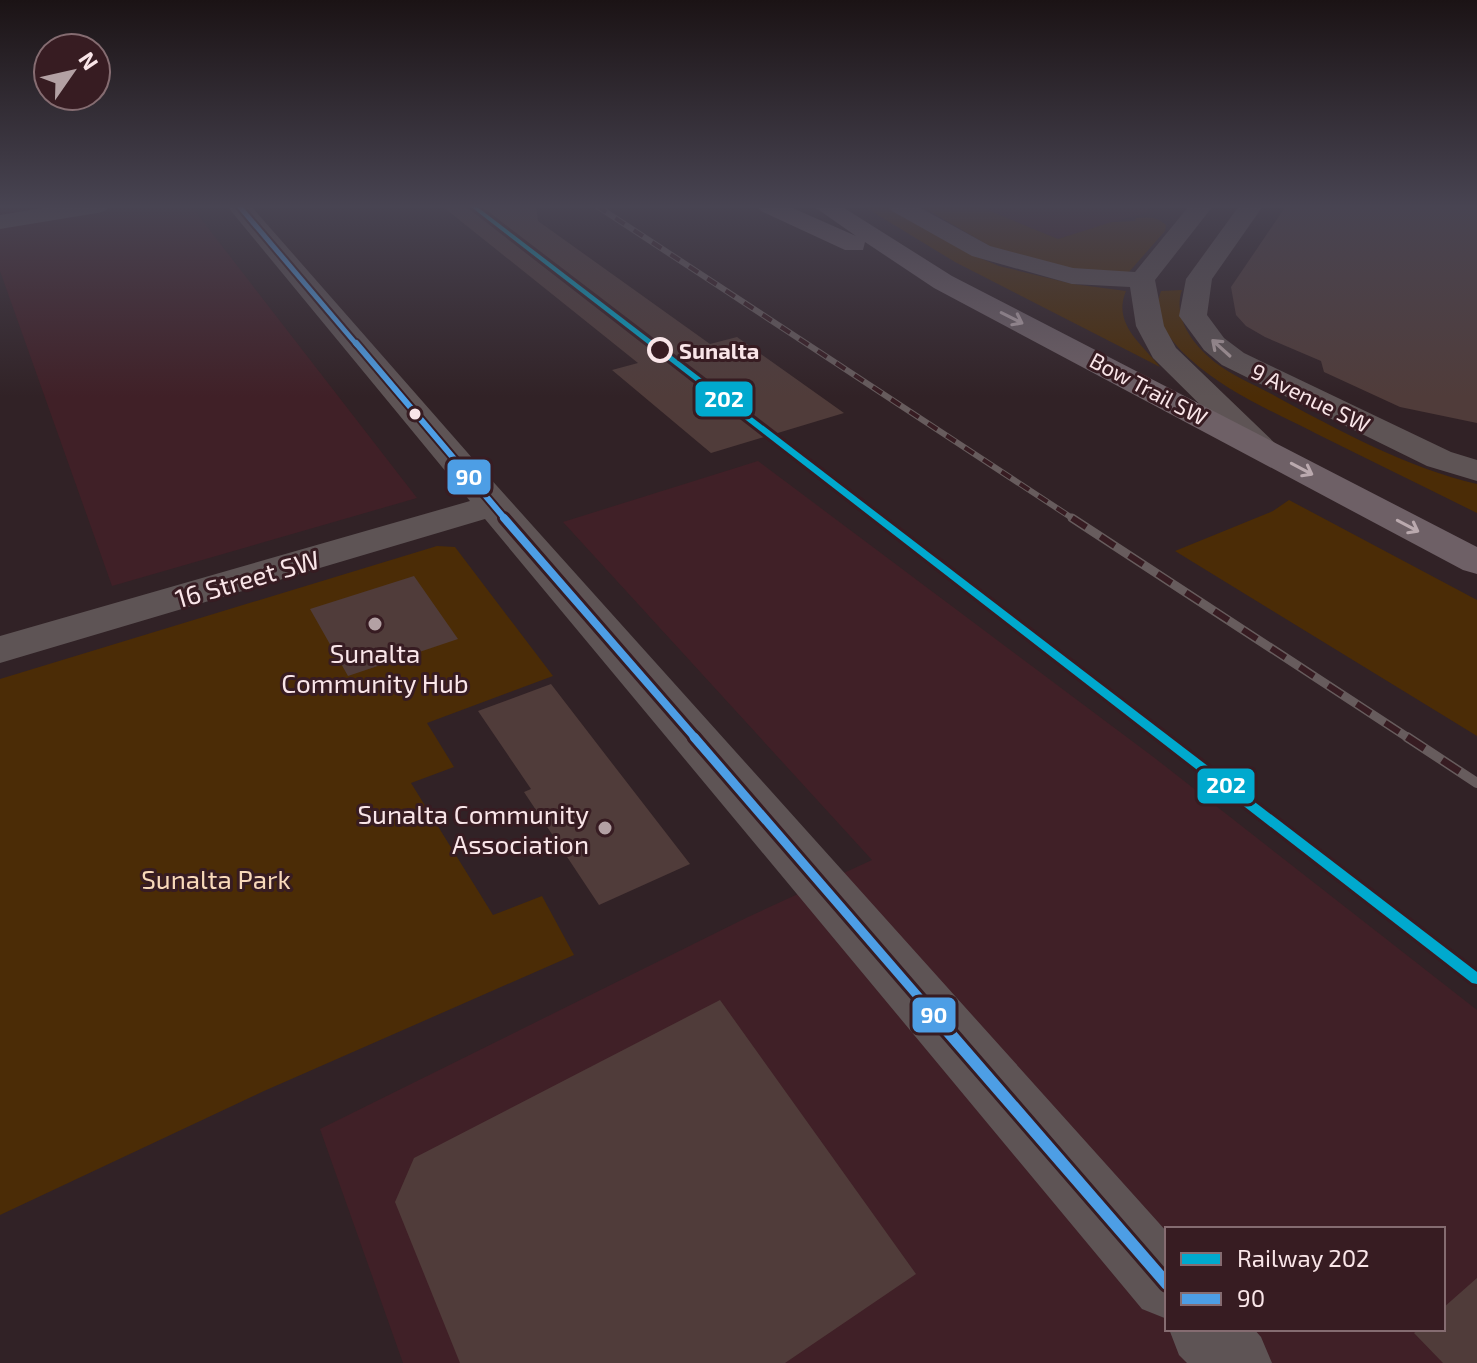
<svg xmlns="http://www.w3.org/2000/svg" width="1477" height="1363" font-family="'Exo 2',sans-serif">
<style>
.built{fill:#402027;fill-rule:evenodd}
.green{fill:#4b2c06}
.building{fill:#503c3a}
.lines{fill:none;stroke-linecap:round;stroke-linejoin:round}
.minor{fill:#5e5455;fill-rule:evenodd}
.major{fill:#6e6066;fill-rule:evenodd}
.rail-far2-casing{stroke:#675c5d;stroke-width:6}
.rail-far1-casing{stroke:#675c5d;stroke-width:9}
.rail-casing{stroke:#675c5d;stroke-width:10}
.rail-far2{stroke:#371c22;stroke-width:4;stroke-dasharray:11;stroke-linecap:butt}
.rail-far1{stroke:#371c22;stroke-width:6;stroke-dasharray:17;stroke-linecap:butt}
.rail{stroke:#371c22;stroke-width:7;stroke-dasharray:21;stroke-linecap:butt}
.bus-1-far4-casing{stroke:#371c22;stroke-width:9}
.bus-1-far3-casing{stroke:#371c22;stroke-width:10}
.bus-1-far2-casing{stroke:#371c22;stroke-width:14}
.bus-1-far1-casing{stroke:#371c22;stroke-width:15}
.bus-1-casing{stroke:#371c22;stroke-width:18}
.bus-1-far4{stroke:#4d9ee5;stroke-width:5}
.bus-1-far3{stroke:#4d9ee5;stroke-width:6}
.bus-1-far2{stroke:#4d9ee5;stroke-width:8}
.bus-1-far1{stroke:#4d9ee5;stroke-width:9}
.bus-1{stroke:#4d9ee5;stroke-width:12}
.rail-1-casing{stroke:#371c22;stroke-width:6}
.rail-1{fill:#00a9ce;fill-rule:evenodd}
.oneway{stroke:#baa9ae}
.oneway2{stroke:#ac9c9e}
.stop-dot{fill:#371c22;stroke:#f9e5e8;stroke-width:4}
.bus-dot{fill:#f9e5e8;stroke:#371c22;stroke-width:3}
.poi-dot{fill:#b3a1a4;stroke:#371c22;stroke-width:3}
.labels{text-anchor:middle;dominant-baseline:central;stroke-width:6;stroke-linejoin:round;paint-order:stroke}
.far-stop-label{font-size:22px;font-weight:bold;fill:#f9e5e8;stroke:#371c22;text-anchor:start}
.far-street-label{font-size:22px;fill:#f9e5e8;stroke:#371c22}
.street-label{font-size:26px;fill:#f9e5e8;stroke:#371c22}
.poi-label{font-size:26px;fill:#f9e5e8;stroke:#371c22}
.park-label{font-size:26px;fill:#f8d9ba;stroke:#371c22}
.line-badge{stroke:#371c22;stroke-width:3}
.badge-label{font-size:22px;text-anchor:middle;font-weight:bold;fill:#fff}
</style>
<rect width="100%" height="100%" fill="#312226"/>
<path class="built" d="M0,206H191L417,498L112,586L0,271Z
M978,206H1152L1147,212L1058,239Z
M758,461L1156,759L1477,1010V1363H403L320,1129L748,917L872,860L563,522ZM1167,1229H1443V1329H1167Z"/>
<path class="green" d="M863,206H890L968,253L999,266L1073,284L1126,291C1112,324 1142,344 1160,367L955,262Z
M921,206H978L1058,239L1112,222L1135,221L1136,218C1148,217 1157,217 1166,225L1165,231L1128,273L1063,268L991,247Z
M1182,290C1172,318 1194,346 1216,363C1233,376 1255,385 1275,396C1338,430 1407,468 1477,484V513C1424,487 1370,460 1317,434C1274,412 1226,392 1190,359C1171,342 1151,317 1161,291Z
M1289,500L1477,600V736L1175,551L1273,511Z
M437,546L455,547L553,676L427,723L454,767L411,783L493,915L542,896L574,955L264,1091L0,1215V679Z"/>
<path class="building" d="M442,206H536L538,221L710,344L737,337L844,413L711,453L612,370L638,363Z
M1286,206H1477V423L1400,407L1324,372L1321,361L1265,337L1246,326L1236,315L1231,287Z
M414,576L458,639L348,676L310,609Z
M551,684L608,758L690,864L599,905L524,792L531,789L478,711Z
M720,1000L916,1274L785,1363H460L395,1202L414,1158Z
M1477,1278V1363H1443L1414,1333L1419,1329H1443V1308Z"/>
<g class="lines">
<path class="minor" d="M55,206H109L105,211L97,213L0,229V215Z
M227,206H251L488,476L1167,1232V1319L1142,1309L485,519L0,663V636L470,501Z
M888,206H917L990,246L1073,268L1135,272L1189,206H1213L1155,280L1164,326L1176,348L1281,449L1276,456L1264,459L1252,456L1153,358L1136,326L1130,287L1072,284L972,256L892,211Z
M1239,206H1263L1212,279L1207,315L1224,338L1244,353L1451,452L1477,460V481L1427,466L1222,365L1204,350L1179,316L1186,279Z
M1169,1329H1254L1261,1337L1272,1363H1187L1179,1355Z"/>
<path class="major" d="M757,206H788L856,236L813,206H841L952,276L1477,547V574L1463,570L934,288L865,242L863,250H845L761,211Z"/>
<g class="rail-far2-casing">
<path id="rail-far2" d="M597,206L1075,520"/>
</g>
<g class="rail-far1-casing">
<path id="rail-far1" d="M1072,518L1410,739"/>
</g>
<g class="rail-casing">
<path id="rail" d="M1407,737L1477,783"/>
</g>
<use href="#rail-far2" class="rail-far2"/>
<use href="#rail-far1" class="rail-far1"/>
<use href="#rail" class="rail"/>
<g class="bus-1-far4-casing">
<path id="bus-1-far4" d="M239,206L357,345"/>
</g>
<g class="bus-1-far3-casing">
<path id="bus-1-far3" d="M356,343L506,520"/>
</g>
<g class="bus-1-far2-casing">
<path id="bus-1-far2" d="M504,518L696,739"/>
</g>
<g class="bus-1-far1-casing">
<path id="bus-1-far1" d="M694,737L935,1016"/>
</g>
<g class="bus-1-casing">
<path id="bus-1" d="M933,1014L1167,1284"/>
</g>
<use href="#bus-1-far4" class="bus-1-far4"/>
<use href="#bus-1-far3" class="bus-1-far3"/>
<use href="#bus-1-far2" class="bus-1-far2"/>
<use href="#bus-1-far1" class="bus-1-far1"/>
<use href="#bus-1" class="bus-1"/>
<g class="rail-1-casing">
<path id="rail-1" d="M470,206H476L1477,972V984L1472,983Z"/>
</g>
<use href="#rail-1" class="rail-1"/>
</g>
<defs><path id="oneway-shaft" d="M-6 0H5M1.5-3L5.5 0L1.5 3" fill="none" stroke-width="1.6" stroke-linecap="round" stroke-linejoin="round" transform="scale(2)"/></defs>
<g class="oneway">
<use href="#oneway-shaft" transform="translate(1012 318) rotate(27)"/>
<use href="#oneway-shaft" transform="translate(1302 469) rotate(28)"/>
<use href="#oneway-shaft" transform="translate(1408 526) rotate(28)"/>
</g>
<use class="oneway2" href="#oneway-shaft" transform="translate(1221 348) rotate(-138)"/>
<linearGradient id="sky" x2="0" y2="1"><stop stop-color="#1b1315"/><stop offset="0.52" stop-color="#484452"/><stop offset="1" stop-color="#484452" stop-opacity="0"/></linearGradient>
<rect width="1477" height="397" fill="url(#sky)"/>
<circle class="stop-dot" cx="660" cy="350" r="11"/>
<circle class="bus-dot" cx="415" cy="414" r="7"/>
<g class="poi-dot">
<circle cx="375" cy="624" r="8"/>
<circle cx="605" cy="828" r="8"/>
</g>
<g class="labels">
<g class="far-stop-label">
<text x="679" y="350">Sunalta</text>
</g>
<g class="far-street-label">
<text transform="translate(1149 388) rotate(28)">Bow Trail SW</text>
<text transform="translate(1311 397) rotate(26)">9 Avenue SW</text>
</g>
<g class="street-label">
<text transform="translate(247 578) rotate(-16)">16 Street SW</text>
</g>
<g class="poi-label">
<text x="375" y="652">Sunalta<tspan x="375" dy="30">Community Hub</tspan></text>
<text x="589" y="813" text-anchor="end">Sunalta Community<tspan x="589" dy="30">Association</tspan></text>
</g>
<g class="park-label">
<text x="216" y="878">Sunalta Park</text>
</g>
</g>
<g class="line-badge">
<rect x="694" y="380" width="60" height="38" rx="8" fill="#00a9ce"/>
<rect x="446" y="458" width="46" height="38" rx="8" fill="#4d9ee5"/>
<rect x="1196" y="767" width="60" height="38" rx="8" fill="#00a9ce"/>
<rect x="911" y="996" width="46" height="38" rx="8" fill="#4d9ee5"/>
</g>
<g class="badge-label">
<text x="724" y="407">202</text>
<text x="469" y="485">90</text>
<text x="1226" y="793">202</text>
<text x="934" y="1023">90</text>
</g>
<rect x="1165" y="1227" width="280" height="104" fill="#371c22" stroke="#856c71" stroke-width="2"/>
<rect x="1181" y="1253" width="40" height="12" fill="#00a9ce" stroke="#856c71" stroke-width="2"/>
<text x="1237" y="1267" font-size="24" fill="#f9e5e8">Railway 202</text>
<rect x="1181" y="1293" width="40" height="12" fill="#4d9ee5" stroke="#856c71" stroke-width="2"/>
<text x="1237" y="1307" font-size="24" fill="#f9e5e8">90</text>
<g transform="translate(72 72) rotate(56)"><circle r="38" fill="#371c22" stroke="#856c71" stroke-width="2"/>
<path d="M0-6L14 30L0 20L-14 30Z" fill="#b3a1a4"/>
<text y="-12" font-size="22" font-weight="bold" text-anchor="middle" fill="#f9e5e8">N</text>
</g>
</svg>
